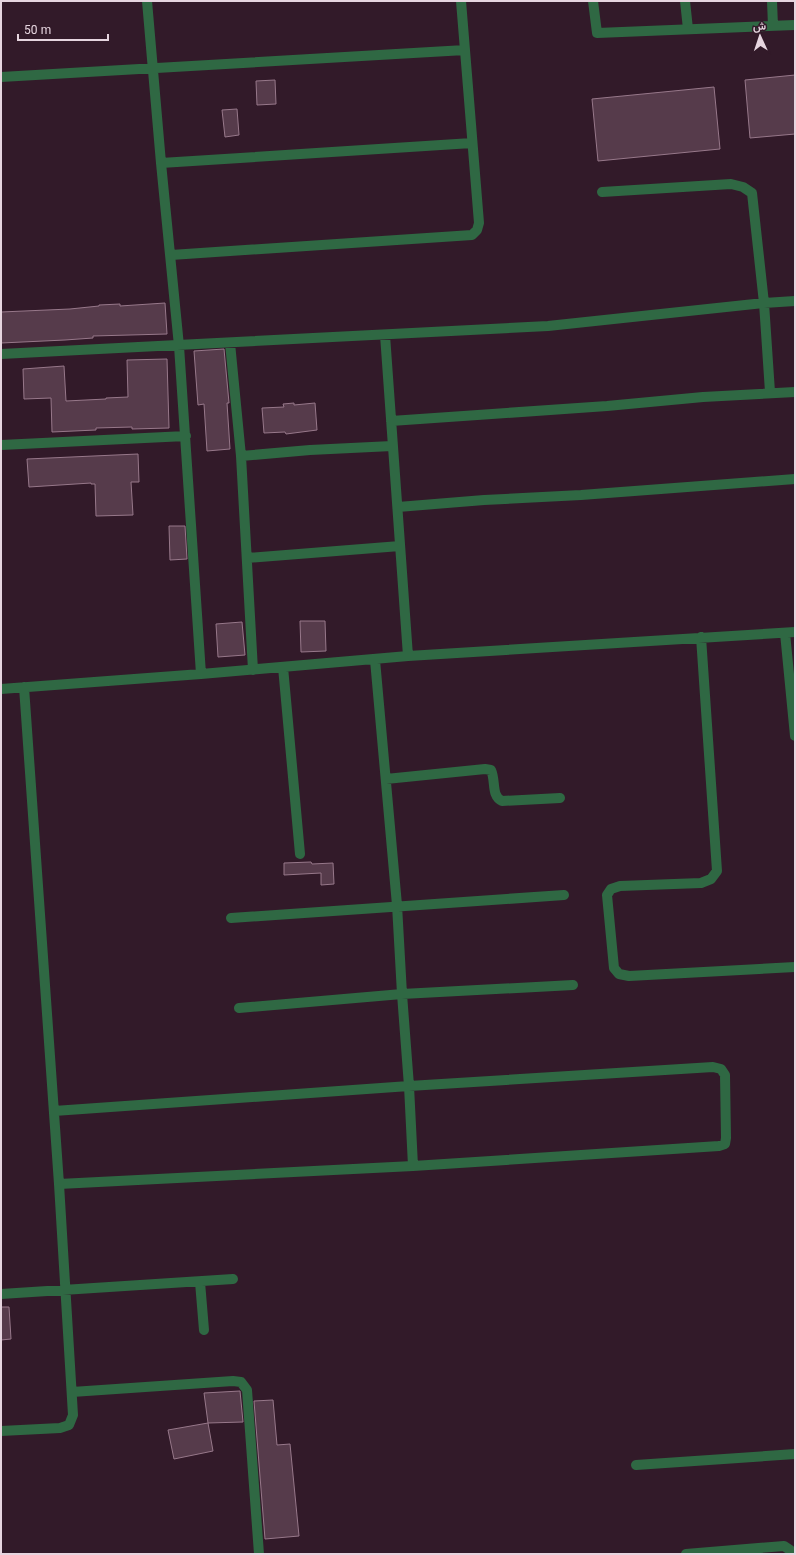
<svg xmlns="http://www.w3.org/2000/svg" width="796" height="1555" font-family="Georgia,Vazirmatn,serif">
<style>
.building{fill:#563b4b;stroke:#97788a}
.lines{fill:none;stroke-linecap:round;stroke-linejoin:round}
.minor{stroke:#2f6843;stroke-width:10}
</style>
<rect width="100%" height="100%" fill="#321a29"/>
<path class="building" d="M795,75V134L750,138L745,80Z
M275,80L276,104L257,105L256,81Z
M714,87L720,149L598,161L592,99Z
M237,109L239,135L225,137L222,110Z
M165,303L167,334L93,336V338L65,340L1,343V312L70,309L99,306V305L120,304V306Z
M224,349L229,403H227L230,449L207,451L204,404L198,405L194,351Z
M167,359L169,428L132,429V427L96,428V430L52,432L51,398L24,399L23,369L64,366L66,401L106,399V398L128,397L127,360Z
M294,403V405L315,403L317,430L286,434L285,432L264,433L262,408L284,407L283,404Z
M138,454L139,482H131L133,515L96,516L95,484H91V483L29,487L27,459Z
M169,526H185L187,559L170,560Z
M300,621H325L326,651L301,652Z
M242,622L245,655L218,657L216,624Z
M311,862L312,864L333,863L334,884L321,885V873L284,875V863Z
M1,1307H9L11,1339L1,1340Z
M240,1391L243,1422L208,1423L204,1393Z
M273,1400L277,1445L290,1444L299,1536L265,1539L254,1401Z
M208,1423L213,1451L174,1459L168,1430Z"/>
<g class="lines">
<path class="minor" d="M147,1L161,163L179,346L201,674
M593,1L597,33L795,25
M685,1L688,29
M772,1L773,26
M1,77L465,50
M161,163L472,143
M602,192L731,184L743,187L752,193L764,303L770,392
M171,255L472,235L477,230L479,223L461,1
M385,335L408,656
M230,343L241,456L253,670
M1,354L548,326L764,303L795,301
M391,421L607,406L703,397L795,392
M1,445L186,436
M241,456L310,450L392,446
M398,507L484,500L581,495L795,479
M247,558L400,546
M785,633L795,736
M701,637L717,871L711,879L701,883L620,886L611,889L607,895L614,968L619,974L629,976L795,967
M375,660L397,905L402,994L409,1086L413,1166
M283,667L300,854
M1,689L201,674L408,656L795,632
M386,779L485,769L491,770C496,781 491,796 502,801L560,798
M231,918L564,895
M239,1008L402,994L573,985
M54,1111L409,1086L713,1067L721,1069L725,1075L726,1138L725,1144L719,1146L413,1166L59,1184
M200,1282L204,1330
M1,1294L233,1279
M72,1392L233,1381L241,1382L247,1390L259,1554
M1,1431L60,1428L69,1425L73,1415L59,1184L24,687
M636,1465L795,1454
M686,1554L784,1546L790,1550L792,1554"/>
</g>
<rect width="796" height="1555" fill="none" stroke="#e6d5df" stroke-width="4"/>
<g transform="translate(760 36) rotate(357)" stroke="#321a29" stroke-width="3" paint-order="stroke">
<path d="M0-3L7 15L0 10L-7 15Z" fill="#e6d5df"/>
<text y="-6" font-size="11" font-weight="bold" text-anchor="middle" fill="#e6d5df">ش</text>
</g>
<path d="M18 34v6h90v-6" fill="none" stroke="#e6d5df" stroke-width="2"/>
<text x="24" y="34" font-size="12" fill="#e6d5df" stroke="#321a29" stroke-width="3" paint-order="stroke">50 m</text>
</svg>
